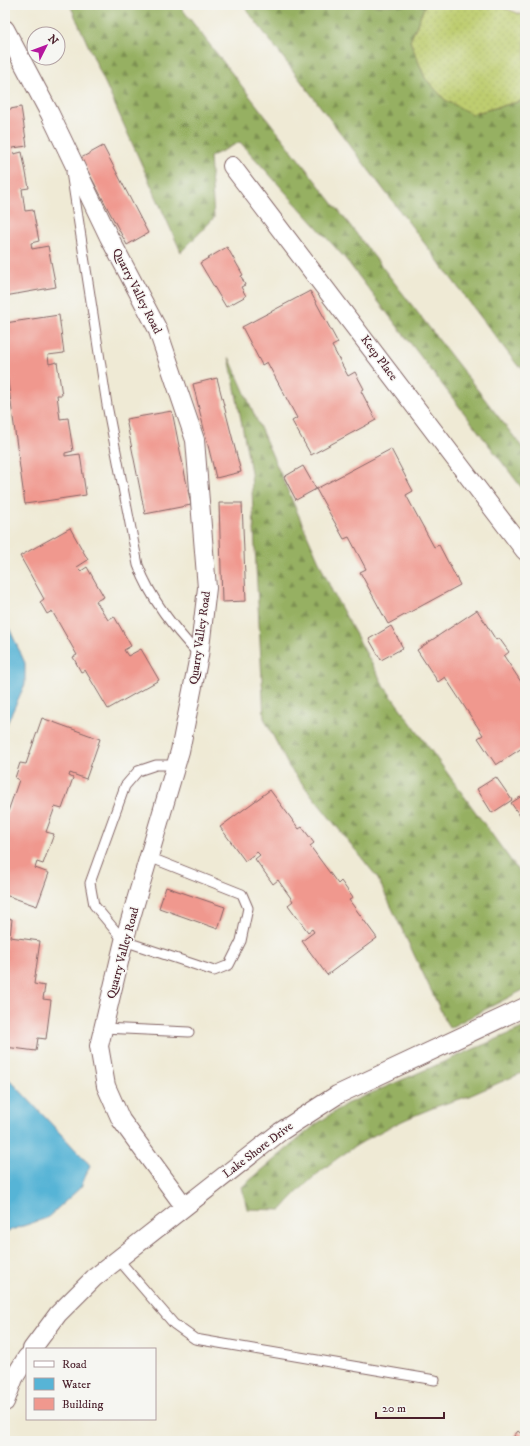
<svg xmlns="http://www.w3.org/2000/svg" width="530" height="1446" font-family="'IM FELL DW Pica',serif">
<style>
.grass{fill:url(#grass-dots);stroke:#84764e}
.forest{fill:url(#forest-firs);stroke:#706846}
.water{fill:#57b4d6;stroke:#506a80}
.building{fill:#f0988e}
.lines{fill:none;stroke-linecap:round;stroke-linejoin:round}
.service-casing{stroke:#846666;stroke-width:11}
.minor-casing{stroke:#846666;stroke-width:20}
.service{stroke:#fff;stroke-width:9}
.minor{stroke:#fff;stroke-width:18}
.labels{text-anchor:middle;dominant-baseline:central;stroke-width:3;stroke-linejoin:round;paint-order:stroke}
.street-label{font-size:12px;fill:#4a1f2b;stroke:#f6f6f2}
</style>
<defs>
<pattern id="grass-dots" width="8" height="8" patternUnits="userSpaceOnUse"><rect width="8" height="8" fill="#becd70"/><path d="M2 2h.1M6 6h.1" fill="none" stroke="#a5b061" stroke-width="1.8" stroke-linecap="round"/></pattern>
<pattern id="forest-firs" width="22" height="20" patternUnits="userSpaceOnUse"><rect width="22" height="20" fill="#96b062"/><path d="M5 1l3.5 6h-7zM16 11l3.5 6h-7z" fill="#7c8f51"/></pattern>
</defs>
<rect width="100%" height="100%" fill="#f6f6f2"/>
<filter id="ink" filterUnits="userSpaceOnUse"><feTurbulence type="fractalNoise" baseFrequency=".025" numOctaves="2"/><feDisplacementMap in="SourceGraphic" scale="8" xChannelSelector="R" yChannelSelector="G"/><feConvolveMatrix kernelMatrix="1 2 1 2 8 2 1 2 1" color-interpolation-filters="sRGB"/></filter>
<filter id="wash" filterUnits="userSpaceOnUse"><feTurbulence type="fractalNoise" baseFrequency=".012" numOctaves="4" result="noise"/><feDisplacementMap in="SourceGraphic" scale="16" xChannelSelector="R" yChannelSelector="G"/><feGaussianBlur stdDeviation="0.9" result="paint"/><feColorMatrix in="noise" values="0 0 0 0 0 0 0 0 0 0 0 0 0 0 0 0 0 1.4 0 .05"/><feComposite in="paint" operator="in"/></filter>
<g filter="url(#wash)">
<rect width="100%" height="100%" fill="#efead5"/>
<path class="grass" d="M425,5H497L525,16V100L472,114L445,100L425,78L410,41Z"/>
<path class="forest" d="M70,5H179L525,451V492L344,257L240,142L210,157L214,218L181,252Z
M243,5H425L410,41L425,78L445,100L472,114L525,100V368L518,366Z
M229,357L332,591L384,686L525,880V989L449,1028L377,877L289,767L264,718L251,472Z
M525,1027V1072C506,1079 488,1088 469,1096C455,1101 441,1104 428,1110C372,1132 320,1164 281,1210L247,1209L242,1187L315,1125L346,1104Z"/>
<path class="water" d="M5,619L25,663V684L5,728Z
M5,1078L9,1079L90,1165L81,1187L47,1218L5,1232Z"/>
<g id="blocks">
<path class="building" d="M21,107L27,146L13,148L14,154L22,152L29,188L22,189L25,211L33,210L39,241L31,243L32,249L48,246L56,287L5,296V110Z
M103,146L148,233L127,245L81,158Z
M227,247L243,275L241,276L245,285L241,287L246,296L226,307L200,263Z
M310,291L338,343L332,346L348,376L355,372L364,389L361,391L376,420L311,455L292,421L297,418L267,362L262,365L242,327Z
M59,315L64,353L48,355L49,364L57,362L62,395H57L60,419L68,418L73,451L65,453V456L80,454L86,495L25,504L5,360V323Z
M217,378L241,472L216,478L193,384Z
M172,411L191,505L145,514L126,419Z
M391,449L413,491L406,495L434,547L439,545L460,585L388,624L360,572L366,569L349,537L344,539L316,489Z
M303,466L316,489L296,500L284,477Z
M219,503H242L246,601L222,602Z
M70,528L88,560L77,567L81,571L87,567L104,597L96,601L108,620L114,616L131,646L124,650L128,656L141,649L159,680L108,709L85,670L81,672L73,657L77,655L52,611L47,614L40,602L44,599L20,556Z
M477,610L496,640L499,638L509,652L504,656L525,688V746L496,765L478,738L483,735L445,677L438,682L417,650Z
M391,626L403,648L381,660L369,639Z
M42,718L100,739L86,779L70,773L69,776L73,778L62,809L55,807L46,832L54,834L43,864L37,862L35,868L49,873L37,906L5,895V820L19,780L15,778L20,763L26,764Z
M496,777L512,800L492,813L477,789Z
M270,790L299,829L302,827L314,843L310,846L338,884L341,881L353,898L349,900L377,938L327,975L302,941L314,932L312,929L308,932L288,905L293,901L278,880L273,884L255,859L260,855L257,852L245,861L220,827Z
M525,794V823L511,803Z
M166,887L225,907L218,929L159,908Z
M5,918L12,919L10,937L40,941L34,984L45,986L43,999L51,1000L46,1039L38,1038L36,1051L5,1047Z
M518,1431L525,1437V1441H510Z"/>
</g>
</g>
<g filter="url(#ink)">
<use href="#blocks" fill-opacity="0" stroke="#846666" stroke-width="1"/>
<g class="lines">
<g class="service-casing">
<path id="service" d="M71,172L107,405L138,565C151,600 174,628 199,655
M149,857L242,894L248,908L241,941L229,965L214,971L124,941L94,905L90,883L125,786L138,771L156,765H176
M103,1028L189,1032
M118,1259L174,1324L195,1339L435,1380"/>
</g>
<g class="minor-casing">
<path id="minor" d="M5,29L50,114L109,237L157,328L195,440L207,588L199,656L180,751L124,941L99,1046L106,1086L121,1120L184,1206
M232,166L525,551
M32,1349L58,1314L94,1278L280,1132L337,1095L525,1007
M5,1402L14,1378L27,1357"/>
</g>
<use href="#service" class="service"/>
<use href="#minor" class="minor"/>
</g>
</g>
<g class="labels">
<g class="street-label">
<text transform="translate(137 291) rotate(63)">Quarry Valley Road</text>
<text transform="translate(379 358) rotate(53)">Keep Place</text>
<text transform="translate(200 638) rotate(-82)">Quarry Valley Road</text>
<text transform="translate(123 953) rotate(-75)">Quarry Valley Road</text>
<text transform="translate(258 1150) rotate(-37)">Lake Shore Drive</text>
</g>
</g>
<rect width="530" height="1446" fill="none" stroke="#f6f6f2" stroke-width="20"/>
<rect x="26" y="1348" width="130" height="72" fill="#f6f6f2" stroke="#b1a0a2"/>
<rect x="34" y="1361" width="20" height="6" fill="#ffffff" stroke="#b1a0a2"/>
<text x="62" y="1368" font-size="12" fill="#4a1f2b">Road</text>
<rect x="34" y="1378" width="20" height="12" fill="#57b4d6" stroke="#b1a0a2"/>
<text x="62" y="1388" font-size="12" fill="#4a1f2b">Water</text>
<rect x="34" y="1398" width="20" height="12" fill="#f0988e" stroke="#b1a0a2"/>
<text x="62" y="1408" font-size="12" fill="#4a1f2b">Building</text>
<g transform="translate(46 46) rotate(48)"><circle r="19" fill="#f6f6f2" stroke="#b1a0a2"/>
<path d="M0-3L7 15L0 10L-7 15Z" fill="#b5179e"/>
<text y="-6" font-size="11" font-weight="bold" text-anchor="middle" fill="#4a1f2b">N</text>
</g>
<path d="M376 1412v6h68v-6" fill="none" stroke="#4a1f2b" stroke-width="2"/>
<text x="382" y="1412" font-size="12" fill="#4a1f2b" stroke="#f6f6f2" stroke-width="3" paint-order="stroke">20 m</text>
</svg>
